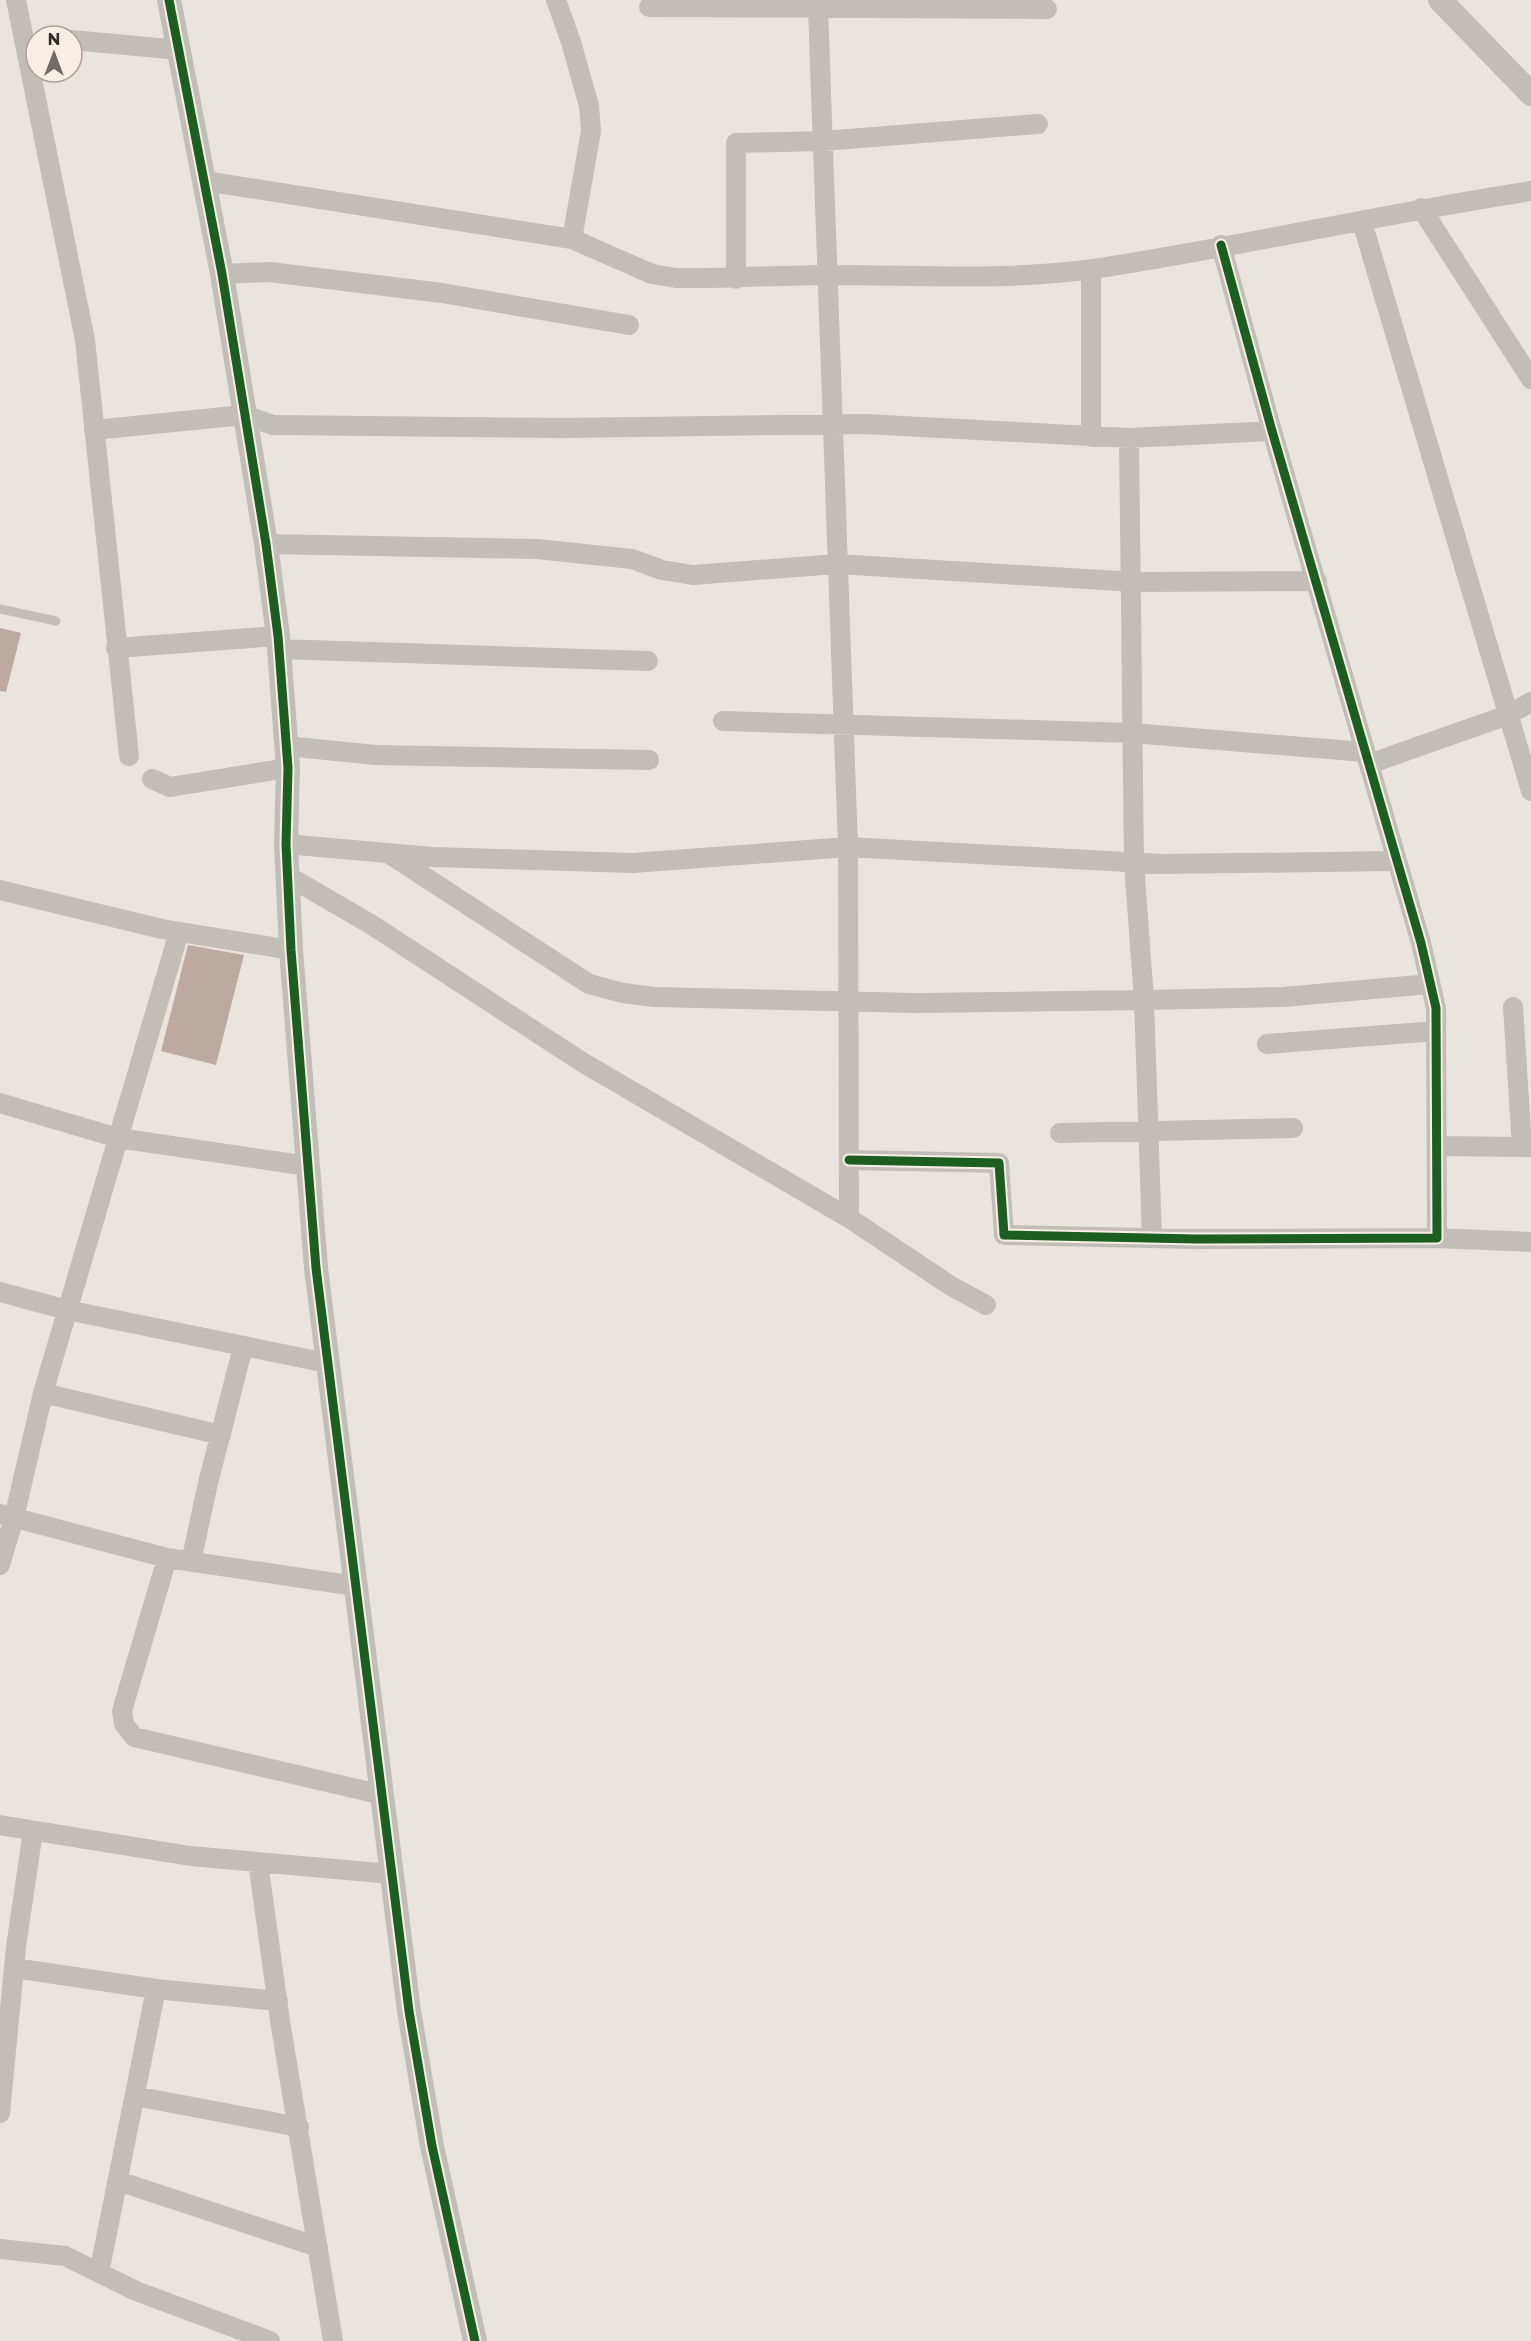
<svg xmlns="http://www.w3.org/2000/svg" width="1531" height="2341" font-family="Montserrat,sans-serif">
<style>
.building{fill:#bca9a2}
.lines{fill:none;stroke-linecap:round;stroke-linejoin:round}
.service{stroke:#c3bdb8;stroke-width:9}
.minor{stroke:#c3bdb8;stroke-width:20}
.tertiary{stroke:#c3bdb8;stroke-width:24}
.cycleway-casing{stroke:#f7eee6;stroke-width:13}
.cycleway{stroke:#1b5e20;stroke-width:9}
</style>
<rect width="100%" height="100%" fill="#eae4df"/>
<path class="building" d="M0,628L21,633L6,692L0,691Z
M188,945L244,955L216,1065L161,1051Z"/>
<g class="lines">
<path class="service" d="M0,609L56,621"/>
<path class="minor" d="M16,0L85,340L129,756
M649,7L1047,9
M818,8L848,847L849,1218
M72,40L179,50
M205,181L572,239L591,131L589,106L571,42L556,0
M1421,208L1531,379
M1362,222L1531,791
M572,239L652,274L676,278C727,279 779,275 830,275C917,275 1006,281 1093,269C1240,247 1385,213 1531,191
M222,274L270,272L442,293L629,325
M736,279V143L823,141L1038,124
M94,430L244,415L273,425L562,428L865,424L1129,438L1272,431
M1091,437V269
M1129,438L1134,863L1144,1000L1152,1238
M266,544L537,549L632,559L662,570L693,575L837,564L1136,582L1317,581
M116,648L278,636
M279,649L648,661
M723,721L1132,733L1365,752
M286,746L376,755L649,760
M1369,764L1508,715L1531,702
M152,779L170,787L288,768
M286,844L432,857L633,863L848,847L1163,864L1397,861
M391,855L589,984L623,993L654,997L916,1003L1144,1000L1283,997L1430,984
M288,876L372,925L582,1062L849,1218L951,1286L986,1305
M0,890L162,929L291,950
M1513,1007L1522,1147
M1267,1044L1436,1031
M0,1103L118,1138L308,1166
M1060,1133L1293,1128
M1437,1146L1531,1147
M849,1160L999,1163L1004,1235L1197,1239L1437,1238L1436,1008L1421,943L1272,431L1221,245
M1437,1238L1531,1242
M0,1292L67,1310L327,1363
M43,1393L221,1435
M0,1514L167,1558L355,1586
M167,1558L122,1711L124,1724L134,1737L383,1795
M191,1562L208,1483L243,1347
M0,1565L14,1518L43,1393L179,932
M0,1825L190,1856L391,1874
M258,1862L280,2021L333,2341
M14,1968L156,1989
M135,2096L299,2127
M0,2113L16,1947L33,1831
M118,2181L318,2247
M0,2249L65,2256L136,2291L270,2341
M99,2273L156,1989L278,2001"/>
<path class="tertiary" d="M169,0L222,274L266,544L278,636L288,768L286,844L291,950L316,1268L409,2011L432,2146L475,2341
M1440,0L1531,94"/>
<g class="cycleway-casing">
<path id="cycleway" d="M169,0L222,274L266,544L278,636L288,768L286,844L291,950L316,1268L409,2011L432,2146L475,2341
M849,1160L999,1163L1004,1235L1197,1239L1437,1238L1436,1008L1421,943L1272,431L1221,245"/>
</g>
<use href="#cycleway" class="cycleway"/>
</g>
<g transform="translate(54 54)"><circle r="28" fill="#f7eee6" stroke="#a9a09a" stroke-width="1.5"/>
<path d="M0-4.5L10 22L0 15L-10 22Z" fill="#736b67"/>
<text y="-9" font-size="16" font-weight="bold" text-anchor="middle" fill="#332a27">N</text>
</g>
</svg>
